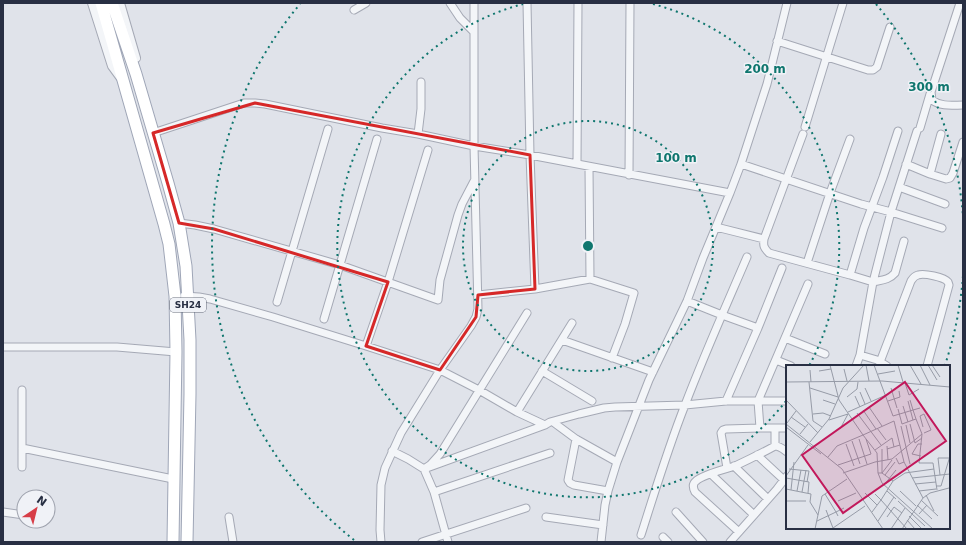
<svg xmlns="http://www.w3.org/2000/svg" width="966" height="545" font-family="'DejaVu Sans',sans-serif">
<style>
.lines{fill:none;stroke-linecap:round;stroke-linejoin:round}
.minor-casing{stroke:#a5a9b5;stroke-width:9}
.tertiary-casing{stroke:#a5a9b5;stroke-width:10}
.primary-casing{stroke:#9fa6b7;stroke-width:13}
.minor{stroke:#f3f5f8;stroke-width:7}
.tertiary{stroke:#f3f5f8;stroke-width:8}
.primary{stroke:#fff;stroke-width:11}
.marked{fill:none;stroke:#d62828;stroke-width:3;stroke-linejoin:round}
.ring{fill:none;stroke:#0f766e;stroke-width:2;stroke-dasharray:2 4}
.labels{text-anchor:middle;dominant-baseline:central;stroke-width:3;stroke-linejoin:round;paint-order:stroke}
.shield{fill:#f0f2f7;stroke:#646a79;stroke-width:1}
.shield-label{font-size:9px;font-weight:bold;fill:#282f43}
.inset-road{fill:none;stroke:#969ba7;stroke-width:1}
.view{fill:#c2185b;fill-opacity:0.15;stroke:#c2185b;stroke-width:2}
.inset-edge{fill:none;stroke:#282f43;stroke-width:2}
.centre{fill:#0f766e;stroke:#f0f2f7;stroke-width:2}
.ring-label{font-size:12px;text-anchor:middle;font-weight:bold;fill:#0f766e;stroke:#f0f2f7;stroke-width:3;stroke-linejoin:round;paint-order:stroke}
</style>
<rect width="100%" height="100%" fill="#e0e3ea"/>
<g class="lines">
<g class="minor-casing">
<path id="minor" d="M450,3L460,18L473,31
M527,3L530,155L535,289
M787,3L767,84L741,164L861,204L891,212L917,131
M960,3L931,92L932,100C941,107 953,105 963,105
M354,10L366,3
M777,41L868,70H873L877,67L890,27
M805,127L843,3
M920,128L930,94
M153,133L244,103H255L265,104L382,128L418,134L474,146V3
M418,134L421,109V82
M803,134L764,239C763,246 764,248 769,253L850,275
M577,164L578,3
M906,164L930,174L941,134
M589,167L590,279
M930,174L946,179L950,178L953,173L963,142
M629,175L630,3
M899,187L945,204
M730,193L741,164
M179,223L195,225L214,229L340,265L438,300L440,280L458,215L462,204L474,181
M716,227L764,239
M904,241L895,273C889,280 882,280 873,282L891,212L942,228
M807,263L830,193L850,139
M478,295L535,289L590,279L634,293L625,324L612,358
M184,296L199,297L210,299L273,317L366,346L440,370L479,390L517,412L545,425L550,422L579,414L604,408L615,407L685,405L726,401H787
M687,301L722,315L758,328
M277,302L328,129
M324,319L377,139
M785,338L825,354
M562,340L653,372
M366,346L388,282L428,150
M3,347H117L176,352
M860,355L877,360L887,366
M776,360L791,366
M880,362L911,281C913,278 914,276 918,275C924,273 944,277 948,282L949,285L927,366
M856,366L860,355L873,282L850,275L864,228L883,177L898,131
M542,371L592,401
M726,401L758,328L782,268
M517,412L572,323
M553,422L576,439L617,462
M787,428H760L758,401L808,284
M576,439L568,480L570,483L574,485L608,491
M775,446V428
M22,448L173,479
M392,451L408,459L424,469L545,425
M757,455L784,480
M734,466L768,499
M22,467V390
M727,468L721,433L723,430L726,429L760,428
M711,474L754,515
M434,492L550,453
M3,512L24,515
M676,512L703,542
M229,517L233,542
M546,517L603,525
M739,532L695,492C693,488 692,484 696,481C702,475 725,469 735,466C748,460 762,453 775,446C780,446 783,449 787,452
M641,535C655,491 668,448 685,405C704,355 726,306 747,257
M663,537L668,542
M381,542L380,530L381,485L385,468L401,433L440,370L471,326L476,317L478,309L474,146L530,155L730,193L703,258L687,301L649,380L617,462L608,491L605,505L601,542
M422,542L526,508
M448,542L434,492L424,469L430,465L440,454L527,313
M730,542L777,489L787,476"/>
</g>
<g class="tertiary-casing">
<path id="tertiary" d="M92,3L112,66L120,77
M120,3L136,58"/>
</g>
<g class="primary-casing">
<path id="primary" d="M101,3L164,224L169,244L175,296L176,352L173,542
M112,3L136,74L168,183L179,223L186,266L190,340V394L187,542"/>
</g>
<use href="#minor" class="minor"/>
<use href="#tertiary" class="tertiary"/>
<use href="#primary" class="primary"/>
</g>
<path class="marked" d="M255,103L530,155L535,289L478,295L476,317L440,370L366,346L388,282L214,229L179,223L153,133Z"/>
<g class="ring">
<circle cx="588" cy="246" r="125"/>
<path d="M786 401A251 251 0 1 1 523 4M653 4A251 251 0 0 1 809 366"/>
<path d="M963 276A376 376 0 0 1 945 365M354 540A376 376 0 0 1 300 4M876 4A376 376 0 0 1 963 216"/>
</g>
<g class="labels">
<rect class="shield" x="170" y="298" width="36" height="14" rx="3"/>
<g class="shield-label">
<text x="188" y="305">SH24</text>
</g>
</g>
<g transform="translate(786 365)">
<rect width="164" height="164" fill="#e0e3ea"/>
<path class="inset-road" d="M80,0L83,16M88,0L107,51L127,45L124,35M112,0L117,17M124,0L135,19M134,0L144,20M142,0L151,15M146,0L154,12M58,4L61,16M24,5L25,17M33,6L45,4M92,9L109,6M0,17L96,16L164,22M23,17L27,56L36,62M119,18L123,30L133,24M24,23L52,32M79,23L85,36M105,23L111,43M74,27L79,39M69,31L74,42M61,32L71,24L72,17M0,35L32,68M37,35L49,39M102,36L114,32L113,26M122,36L127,55L130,54L136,69L133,98H147L151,125M117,41L122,57M83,42L96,61M112,44L116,59L127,55M77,45L90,64M62,47L100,30M71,48L95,80M27,49L37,48L45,51M5,52L19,62M130,54L127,45L134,43M43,55L62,49M1,58L10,46M0,59L56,104L97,164M124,59L129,78L136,73M120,60L124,78M115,61L124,99M0,62L35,89M137,62L134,51L138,49L145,65L138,68M91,63L100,75M54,64L62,49M14,69L22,59M73,74L81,99M66,76L74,99M24,77L43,54L57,23L78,0M60,79L68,101M101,81L102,95M96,84V108L107,116M101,84L114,80M89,85L106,73L108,82M135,91L126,89L132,79H136M42,92L51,81L77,70L53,35L44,0M110,93L113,99L118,97M52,100L85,89L80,74M3,104L23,106L21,117M57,108L89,97L106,94L136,69M92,108H96L106,95M164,108V135M99,110L109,97M154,110L152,93H163M0,111L22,80M0,113L23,117L22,128M126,113L164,109M129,119L150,117M98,120L110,105M150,121H155L164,91M0,124L25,129L24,137L32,150M5,125L8,97M11,126L15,105M101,126L110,134M114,126L130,141M133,126L150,124M16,127L20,105M79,128L91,140M39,129L61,114M89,129L95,135L107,116L119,108L148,104M140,130L148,146M137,133L118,97L108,56L77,70L91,88L92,108L96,118L147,164M135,135L152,151M0,136H20M52,136L70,128M112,136L139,161M131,140L146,154M40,145L47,163L79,141M86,147L95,135L121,164M133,149L141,140M52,151L50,147L58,143M123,151L136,164M101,152L108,142L116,148M121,155L129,164M92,156L108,132M29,164L36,131L39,129L50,147L31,156M105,164L119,143M116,164L137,133L144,128L163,123"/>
<path class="view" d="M119,17L160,76L57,148L16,90Z"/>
<rect width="164" height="164" class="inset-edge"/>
</g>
<circle cx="588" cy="246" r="6" class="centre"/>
<g class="ring-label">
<text x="765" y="73">200 m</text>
<text x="929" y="91">300 m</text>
<text x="676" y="162">100 m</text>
</g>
<rect width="966" height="545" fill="none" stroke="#282f43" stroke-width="8"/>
<g transform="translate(36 509) rotate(35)"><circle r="19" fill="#f0f2f7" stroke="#a0a4af"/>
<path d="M0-3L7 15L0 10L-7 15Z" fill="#d73e48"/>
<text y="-6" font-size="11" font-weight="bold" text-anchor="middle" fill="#282f43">N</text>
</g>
</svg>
